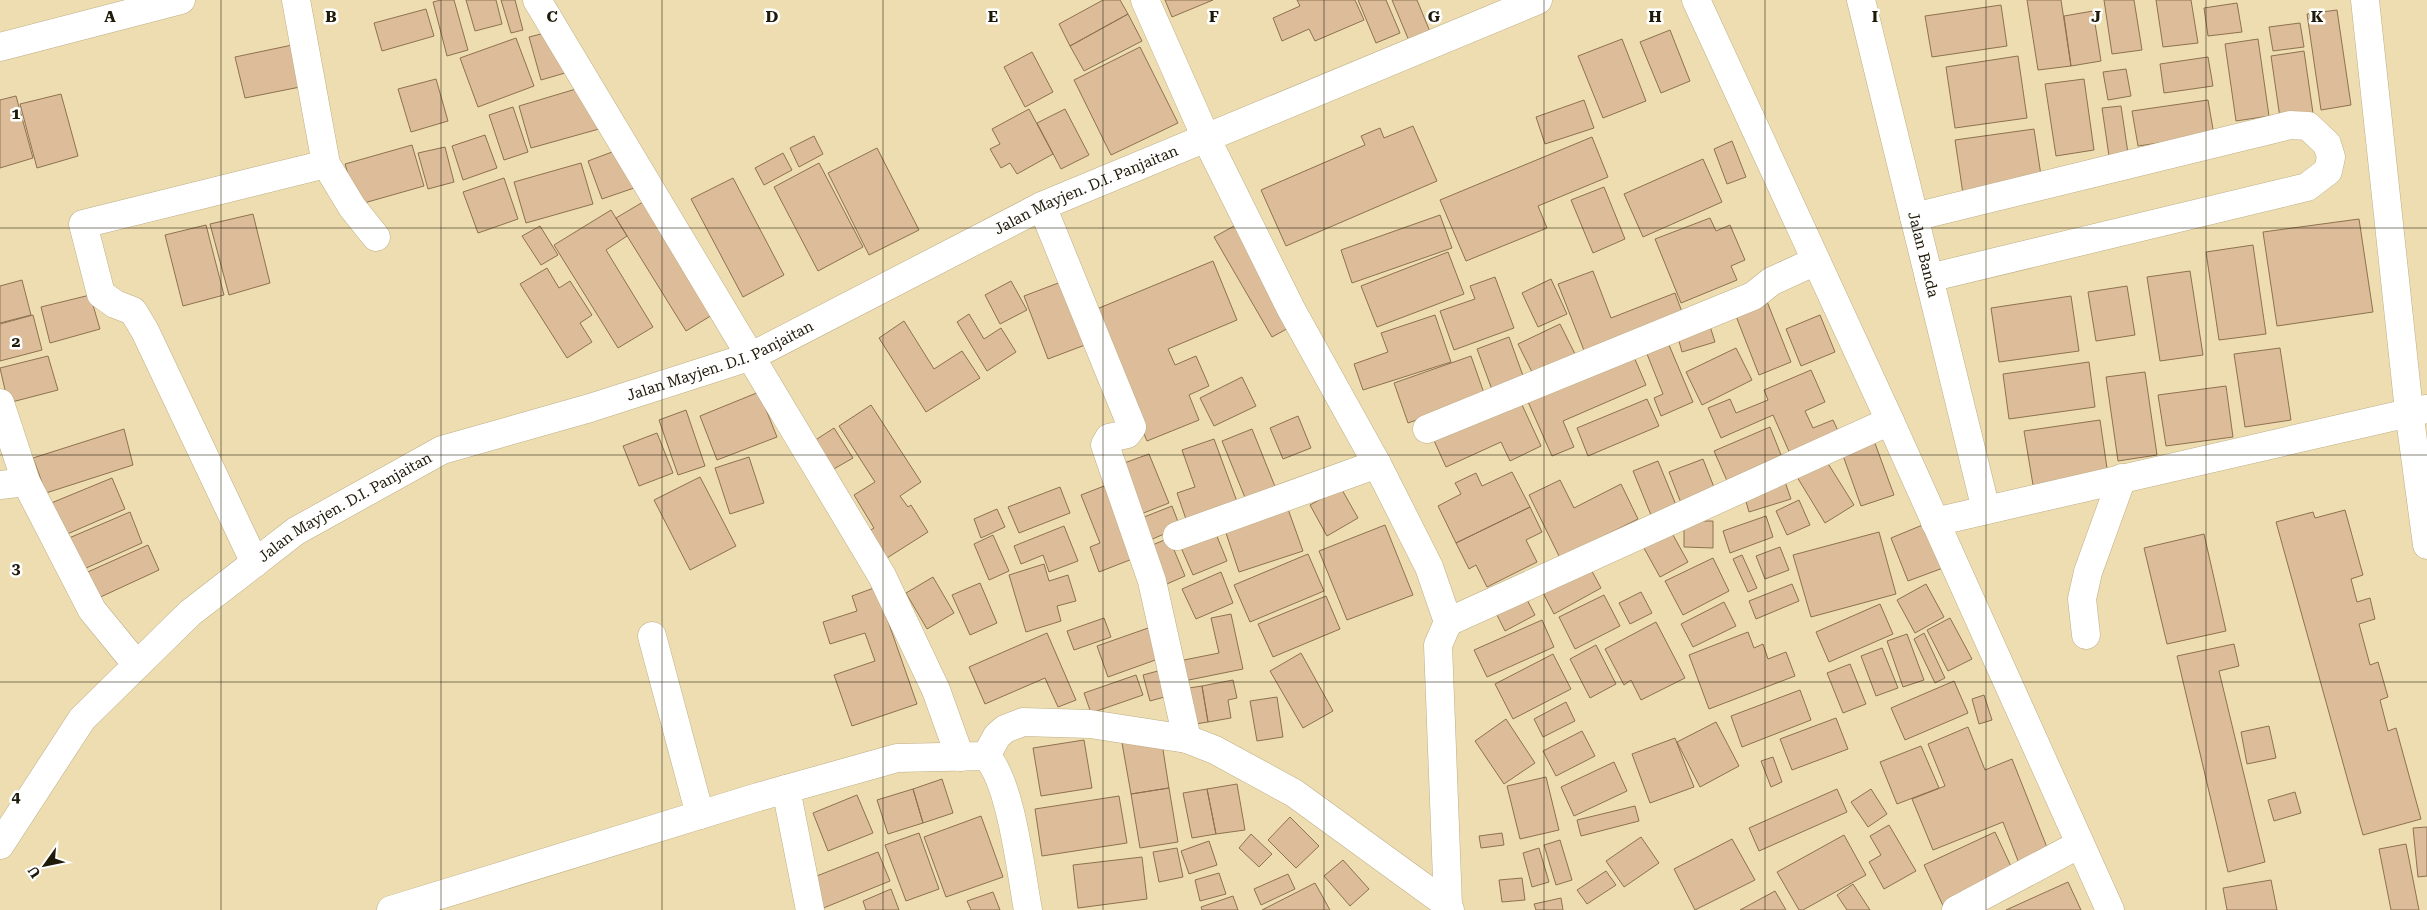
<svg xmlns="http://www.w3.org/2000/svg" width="2427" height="910" font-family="'Roboto Serif',serif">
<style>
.building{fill:#dcbc99;stroke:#8e7250}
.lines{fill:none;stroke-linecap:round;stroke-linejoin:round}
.street-casing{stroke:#beae84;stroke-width:29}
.secondary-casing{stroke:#beae84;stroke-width:29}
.street{stroke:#fff;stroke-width:28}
.secondary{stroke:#fff;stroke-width:28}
.grid{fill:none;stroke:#201a09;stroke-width:1;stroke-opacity:0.55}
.labels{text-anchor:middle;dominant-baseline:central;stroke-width:5;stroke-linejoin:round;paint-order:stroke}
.street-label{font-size:15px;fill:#201a09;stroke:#fefffe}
.grid-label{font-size:16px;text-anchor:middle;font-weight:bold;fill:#201a09;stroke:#fefffe;stroke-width:5;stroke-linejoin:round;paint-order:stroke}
</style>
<rect width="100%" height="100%" fill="#edddb1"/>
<path class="building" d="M441,0H454L468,50L447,56L433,2Z
M466,0H496L502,24L475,31Z
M501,0H515L523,30L511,33Z
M1103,0H1120L1128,14L1070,46L1059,24Z
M1165,0H1213L1172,17Z
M1297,0H1355L1364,20L1315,41L1309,29L1282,41L1273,18L1300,6Z
M1358,0H1386L1400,33L1376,43Z
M1392,0H1417L1433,39L1412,48Z
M2027,0H2061L2071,66L2038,70Z
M2104,0H2134L2142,50L2112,54Z
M2156,0H2191L2198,43L2163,47Z
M2237,3L2242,32L2208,36L2204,8Z
M2001,5L2007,46L1932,57L1925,16Z
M426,9L434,36L382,51L374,23Z
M2337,10L2351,105L2321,110L2307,14Z
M2093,11L2101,61L2071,66L2064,16Z
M1128,14L1142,41L1084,71L1070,46Z
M2300,23L2304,47L2273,51L2269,27Z
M1670,30L1690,81L1661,93L1640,42Z
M553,31L565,73L541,80L529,37Z
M516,38L534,86L478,107L460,58Z
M1622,39L1646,101L1603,118L1578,56Z
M2258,39L2269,116L2236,121L2225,44Z
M297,44L305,86L245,98L235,57Z
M1140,47L1178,123L1111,155L1074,80Z
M2304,51L2313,113L2280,118L2271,56Z
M1032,52L1053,92L1025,107L1004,67Z
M2018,56L2027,118L1955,128L1946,67Z
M2208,57L2213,86L2164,93L2160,64Z
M2126,69L2131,96L2108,100L2103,72Z
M436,79L448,121L411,132L398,89Z
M2084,79L2094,150L2056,156L2045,84Z
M586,86L599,129L531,148L519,106Z
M61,94L78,156L37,168L20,104Z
M16,96L33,158L0,168V100Z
M1584,100L1594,128L1545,144L1536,117Z
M2208,100L2214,135L2138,146L2132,111Z
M2121,106L2129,160L2110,163L2102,108Z
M513,107L528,152L504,160L489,115Z
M1029,109L1053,154L1017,174L1010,163L1001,168L990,149L1000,144L992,129Z
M1065,109L1089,155L1061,169L1037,123Z
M1413,126L1437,181L1286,246L1261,190L1365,145L1361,136L1380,128L1384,138Z
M2034,129L2042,182L1963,194L1955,140Z
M485,135L497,168L463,180L452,146Z
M814,136L823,154L799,167L790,148Z
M1592,137L1608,177L1538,206L1547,228L1466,261L1440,200Z
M1732,141L1746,177L1727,184L1714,149Z
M412,145L424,186L357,205L345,164Z
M445,147L454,182L428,189L418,153Z
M877,148L919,230L869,255L828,173Z
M620,149L634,188L602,199L588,161Z
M783,153L792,170L764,185L755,168Z
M1703,159L1722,202L1643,237L1624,194Z
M581,163L593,204L526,223L514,182Z
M819,163L863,247L818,271L774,187Z
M504,178L518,219L478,233L463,192Z
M733,178L784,275L743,297L691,199Z
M1604,187L1625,239L1593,253L1571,200Z
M648,199L717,312L686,331L616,218Z
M611,210L627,236L606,250L653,327L618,348L554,245Z
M253,214L270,283L229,295L210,224Z
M1440,215L1452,248L1352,283L1341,250Z
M1710,218L1716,231L1730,225L1745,260L1731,266L1737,280L1681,303L1655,239Z
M2359,219L2373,312L2277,326L2263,232Z
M206,225L224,295L183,306L165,235Z
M1236,225L1294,325L1272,337L1214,237Z
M540,226L558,255L541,265L522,236Z
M2253,245L2266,334L2219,340L2206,252Z
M1448,252L1464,294L1377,327L1361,286Z
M1213,261L1237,320L1168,349L1175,365L1196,356L1209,386L1189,395L1199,420L1147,441L1092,311Z
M547,268L559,288L570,281L592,315L580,323L592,342L567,358L520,284Z
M1593,271L1611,318L1675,293L1685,320L1587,358L1558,284Z
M2190,271L2203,355L2160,361L2147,277Z
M1495,277L1514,328L1454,350L1440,311L1475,299L1470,286Z
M1551,279L1567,314L1538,327L1522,293Z
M22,280L31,315L0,323V286Z
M1011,281L1027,310L1000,324L985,295Z
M1061,282L1085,345L1048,359L1024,296Z
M2127,286L2135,335L2096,341L2088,292Z
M90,295L100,329L50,343L41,307Z
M2071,296L2079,351L1999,362L1991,308Z
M1766,299L1791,362L1759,375L1734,311Z
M969,314L984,339L1001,328L1016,352L987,371L957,322Z
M33,315L42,350L0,361V324Z
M1435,315L1451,362L1363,390L1354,364L1388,352L1381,333Z
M1820,315L1835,352L1801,366L1786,329Z
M904,321L934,369L962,351L980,378L926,412L879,338Z
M1709,323L1715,342L1682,352L1677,334Z
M1560,324L1578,360L1536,380L1518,344Z
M1509,337L1526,384L1494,395L1477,349Z
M1669,345L1693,402L1661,416L1654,398L1663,394L1647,354Z
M1736,348L1752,380L1702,405L1686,372Z
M2280,348L2291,420L2245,427L2234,354Z
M1631,350L1646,385L1563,421L1574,447L1552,456L1525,395Z
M48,356L58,390L8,403L0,368Z
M1471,356L1485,396L1408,423L1394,383Z
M2089,362L2095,407L2009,419L2003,374Z
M1811,370L1825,402L1805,411L1813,428L1833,420L1840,435L1791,456L1773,415L1721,438L1708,408L1730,399L1736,413L1768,400L1764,390Z
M2145,372L2157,455L2118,461L2106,377Z
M1242,377L1256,406L1214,426L1200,398Z
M2226,386L2233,437L2166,446L2158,395Z
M759,392L777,437L717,460L700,416Z
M1517,394L1541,446L1510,461L1501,442L1446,467L1431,434Z
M1647,399L1659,426L1588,456L1577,428Z
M871,405L921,482L900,496L908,507L911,505L928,532L887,558L869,531L874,528L854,495L875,482L839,426Z
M686,410L705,466L678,475L659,420Z
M1298,416L1311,448L1283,459L1270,428Z
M2100,420L2108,475L2033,485L2024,431Z
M1770,427L1783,460L1728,483L1714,451Z
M834,428L853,458L832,470L814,441Z
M124,429L133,465L46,493L33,458Z
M1252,429L1278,494L1248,505L1222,441Z
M657,433L673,473L639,486L623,446Z
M1873,438L1894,495L1861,506L1841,450Z
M1214,439L1239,507L1188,525L1177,493L1195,487L1182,450Z
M1149,454L1169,503L1136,516L1116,466Z
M1822,454L1854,505L1825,523L1794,472Z
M749,457L764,503L730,514L715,468Z
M1703,459L1717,495L1683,508L1669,472Z
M1658,461L1678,510L1653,520L1633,471Z
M1512,472L1530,507L1456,543L1438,506L1461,494L1455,483L1476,473L1482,486Z
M700,477L736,546L690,570L654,500Z
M112,478L125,509L58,538L44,506Z
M1784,479L1791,499L1749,512L1743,491Z
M1560,480L1574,508L1621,484L1638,519L1560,558L1529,495Z
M1112,483L1140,556L1099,572L1090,547L1100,543L1081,495Z
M1060,487L1070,513L1019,533L1008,507Z
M1341,488L1358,518L1327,536L1310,505Z
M1799,500L1810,525L1787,535L1776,511Z
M1172,506L1180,527L1148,541L1139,519Z
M1530,507L1542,532L1526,540L1537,562L1487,587L1476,565L1469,569L1456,543Z
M997,509L1005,527L981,538L974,519Z
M1288,509L1303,551L1239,572L1225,530Z
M2345,510L2363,575L2351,579L2357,602L2370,598L2375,619L2359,624L2370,665L2378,662L2388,697L2380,700L2388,731L2396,728L2421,819L2363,835L2276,522L2313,512L2315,518Z
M130,512L142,543L75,573L62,541Z
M1766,516L1773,537L1730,553L1723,531Z
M1684,521H1713V548L1684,547Z
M1925,524L1943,568L1908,581L1891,538Z
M1385,525L1413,595L1347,620L1319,551Z
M1064,526L1078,561L1049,572L1043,555L1021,564L1014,546Z
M1668,526L1688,562L1660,577L1640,541Z
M1214,529L1227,561L1193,575L1179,543Z
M1879,532L1896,594L1811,617L1793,555Z
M2204,534L2226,631L2167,644L2144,548Z
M993,535L1009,571L989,580L974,544Z
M1169,538L1185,576L1160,587L1143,549Z
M148,545L159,570L94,600L81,575Z
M1780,547L1789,570L1765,579L1756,556Z
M1308,554L1324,591L1250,622L1234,585Z
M1742,555L1757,588L1748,592L1733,559Z
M1713,558L1729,591L1683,615L1665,581Z
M1587,562L1601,588L1554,614L1540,587Z
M1044,564L1049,581L1068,575L1076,601L1057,606L1061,621L1026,632L1009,575Z
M1221,572L1233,603L1196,619L1182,589Z
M933,577L954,613L927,629L906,593Z
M980,583L997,623L970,635L952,595Z
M1792,584L1799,601L1756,619L1749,601Z
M1926,584L1944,617L1915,633L1897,600Z
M882,585V604L917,704L852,726L834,675L875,661L865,633L830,644L823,622L857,611L852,596Z
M1523,592L1535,615L1505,631L1493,607Z
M1641,592L1652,613L1630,624L1619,603Z
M1604,595L1620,626L1575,649L1559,617Z
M1326,596L1340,629L1273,657L1258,624Z
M1724,602L1736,626L1693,647L1681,624Z
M1880,604L1893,634L1829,662L1816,632Z
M1231,614L1243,669L1184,681L1179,661L1219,653L1211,618Z
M1104,618L1111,637L1074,650L1067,631Z
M1950,618L1972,659L1948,671L1927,630Z
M1542,620L1554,647L1487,677L1474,650Z
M1656,622L1685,678L1641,700L1631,680L1624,685L1605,649Z
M1151,627L1161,658L1108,677L1097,646Z
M1748,632L1754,648L1763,644L1768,659L1786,652L1795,676L1709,709L1689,655Z
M1047,633L1076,700L1058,707L1045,678L985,704L969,667Z
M1924,633L1945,678L1935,683L1914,639Z
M1907,634L1924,680L1903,687L1887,641Z
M2234,644L2239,666L2219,671L2265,862L2228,872L2177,656Z
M1596,645L1616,684L1590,698L1570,659Z
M1882,648L1898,688L1876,696L1861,656Z
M1301,653L1333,711L1303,728L1270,671Z
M1553,654L1571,689L1513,719L1495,684Z
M1850,664L1866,704L1843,713L1827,673Z
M1169,668L1175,694L1150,701L1143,675Z
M1136,675L1143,695L1091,713L1084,693Z
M1233,680L1237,698L1228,700L1231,718L1208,722L1202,686Z
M1954,681L1968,713L1905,740L1891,708Z
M1202,686L1208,722L1189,725L1182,689Z
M1800,690L1811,720L1742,747L1731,716Z
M1984,695L1992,720L1979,724L1972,699Z
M1277,697L1283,737L1257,741L1250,701Z
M1566,702L1575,721L1543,737L1534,719Z
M1836,718L1848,749L1792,770L1780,739Z
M1506,719L1535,763L1504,784L1475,741Z
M1716,722L1739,766L1700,787L1677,742Z
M2269,726L2276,758L2247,764L2241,732Z
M1968,727L1985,770L2012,759L2050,855L2020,866L2003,822L1933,850L1912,799L1945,786L1928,744Z
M1582,731L1595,756L1556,776L1543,751Z
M1161,737L1169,788L1131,794L1122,743Z
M1675,738L1694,787L1650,803L1632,754Z
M1084,740L1092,788L1041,796L1033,748Z
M1921,746L1939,788L1897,804L1880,762Z
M1773,757L1782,782L1771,787L1761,761Z
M1614,762L1627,791L1574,816L1561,787Z
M1546,777L1559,830L1520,839L1507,786Z
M942,779L953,813L923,823L913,789Z
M1237,784L1245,830L1216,834L1207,789Z
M1169,788L1178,842L1140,848L1131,794Z
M913,789L923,823L888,834L877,800Z
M1207,789L1216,834L1192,838L1183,793Z
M1837,789L1847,812L1759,851L1749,828Z
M1871,789L1887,814L1868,827L1851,802Z
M2295,792L2301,813L2274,821L2268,800Z
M857,795L873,833L828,851L813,813Z
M1119,796L1127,843L1042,856L1035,809Z
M1635,806L1639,821L1581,836L1577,820Z
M981,816L1003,877L946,897L924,837Z
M1290,817L1319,846L1296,868L1268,840Z
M1889,825L1916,871L1884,889L1869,862L1881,855L1870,836Z
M2427,827V876L2418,877L2413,828Z
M1995,832L2016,877L1945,910L1924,865Z
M919,833L939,889L906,901L885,845Z
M1502,833L1504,845L1481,848L1479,836Z
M1251,834L1272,854L1259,867L1239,848Z
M1844,835L1866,875L1803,910H1799L1777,872Z
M1641,837L1659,863L1624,887L1606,861Z
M1732,839L1755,880L1695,910L1674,869Z
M1560,840L1572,880L1556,885L1544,845Z
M1209,841L1217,865L1189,874L1181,851Z
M2406,844L2419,910H2391L2379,849Z
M1177,848L1183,877L1159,882L1153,852Z
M1539,848L1549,882L1532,887L1523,853Z
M878,852L890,881L821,909L809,879Z
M1142,857L1147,899L1078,908L1073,865Z
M1343,860L1369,889L1350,906L1324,876Z
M1606,871L1616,885L1587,904L1577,890Z
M1219,873L1226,894L1200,901L1195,880Z
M1288,874L1295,889L1261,905L1254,889Z
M1522,878L1525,900L1502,902L1499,880Z
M2271,880L2277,910H2227L2223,888Z
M2068,882L2081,910H2006Z
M1315,883L1330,910H1262Z
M1853,884L1870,910H1847L1837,895Z
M891,889L899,910H866L863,901Z
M1775,891L1786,910H1740Z
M993,892L1000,910H971L967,901Z
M1233,896L1238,910H1202L1201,907Z
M1561,898L1563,910H1536L1534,904Z"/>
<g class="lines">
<g class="street-casing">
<g id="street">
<path d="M296,0L326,164L352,207L376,237"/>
<path d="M537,0L882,576L936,690L960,757"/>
<path d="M1145,0L1206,138L1291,309L1377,464L1429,567L1448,622L1438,645L1448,905L1450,910"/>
<path id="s1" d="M1861,0L1986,510"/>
<path d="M2365,0L2409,411L2427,545"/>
<path d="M0,47L181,0"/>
<path d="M1042,206L1132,427L1127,434L1109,438L1105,445L1152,581L1187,739"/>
<path d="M1914,217L2290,125L2308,126L2327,144L2331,157L2328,171L2307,187L1929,278"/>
<path d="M0,403L26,482L92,610L137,665"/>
<path d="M1427,429L1753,296L1772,281L1816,261"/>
<path d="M0,485L26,482"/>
<path d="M1935,522L2426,409"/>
<path d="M1177,536L1377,464"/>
<path d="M255,563L145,331L133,311L115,304L101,294L83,224L326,164"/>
<path d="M1448,622L1890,421"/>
<path d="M2086,635L2082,599L2088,572L2122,478"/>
<path d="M652,636L700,815"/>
<path d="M986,756L997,736L1005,729L1023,722L1090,724L1187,739L1215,750L1294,793L1448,905"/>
<path d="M786,789L810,910"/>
<path id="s2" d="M0,845L82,719L190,613L296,531L442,450L590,408L752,356L1042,206L1538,0"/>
<path d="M391,910L758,797L897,758L986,756C1011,781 1021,873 1028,910"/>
<path d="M1956,910L2080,844"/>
</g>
</g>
<g class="secondary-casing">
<path id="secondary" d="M1696,0L1890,421L2110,910"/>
</g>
<use href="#street" class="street"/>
<use href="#secondary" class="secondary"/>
</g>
<path class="grid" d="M221,0V910M441,0V910M662,0V910M883,0V910M1103,0V910M1324,0V910M1544,0V910M1765,0V910M1986,0V910M2206,0V910M0,228H2427M0,455H2427M0,682H2427"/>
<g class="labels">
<g class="street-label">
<text stroke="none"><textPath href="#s2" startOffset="1300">Jalan Mayjen. D.I. Panjaitan</textPath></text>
<text stroke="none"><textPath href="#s1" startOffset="262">Jalan Banda</textPath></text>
<text stroke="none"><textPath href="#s2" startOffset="895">Jalan Mayjen. D.I. Panjaitan</textPath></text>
<text stroke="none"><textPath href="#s2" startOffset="490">Jalan Mayjen. D.I. Panjaitan</textPath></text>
</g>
</g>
<g class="grid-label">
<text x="110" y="22">A</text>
<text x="331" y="22">B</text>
<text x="552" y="22">C</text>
<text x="772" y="22">D</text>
<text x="993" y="22">E</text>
<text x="1214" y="22">F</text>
<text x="1434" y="22">G</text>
<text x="1655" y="22">H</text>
<text x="1875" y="22">I</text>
<text x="2096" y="22">J</text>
<text x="2317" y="22">K</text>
<text x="16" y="119">1</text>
<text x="16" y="347">2</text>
<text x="16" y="574">3</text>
<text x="16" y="802">4</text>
</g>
<g transform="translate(45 865) rotate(237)" stroke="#fefffe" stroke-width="4" paint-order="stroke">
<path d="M0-4L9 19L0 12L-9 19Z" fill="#201a09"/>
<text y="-8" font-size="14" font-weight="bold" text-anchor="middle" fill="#201a09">U</text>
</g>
</svg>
